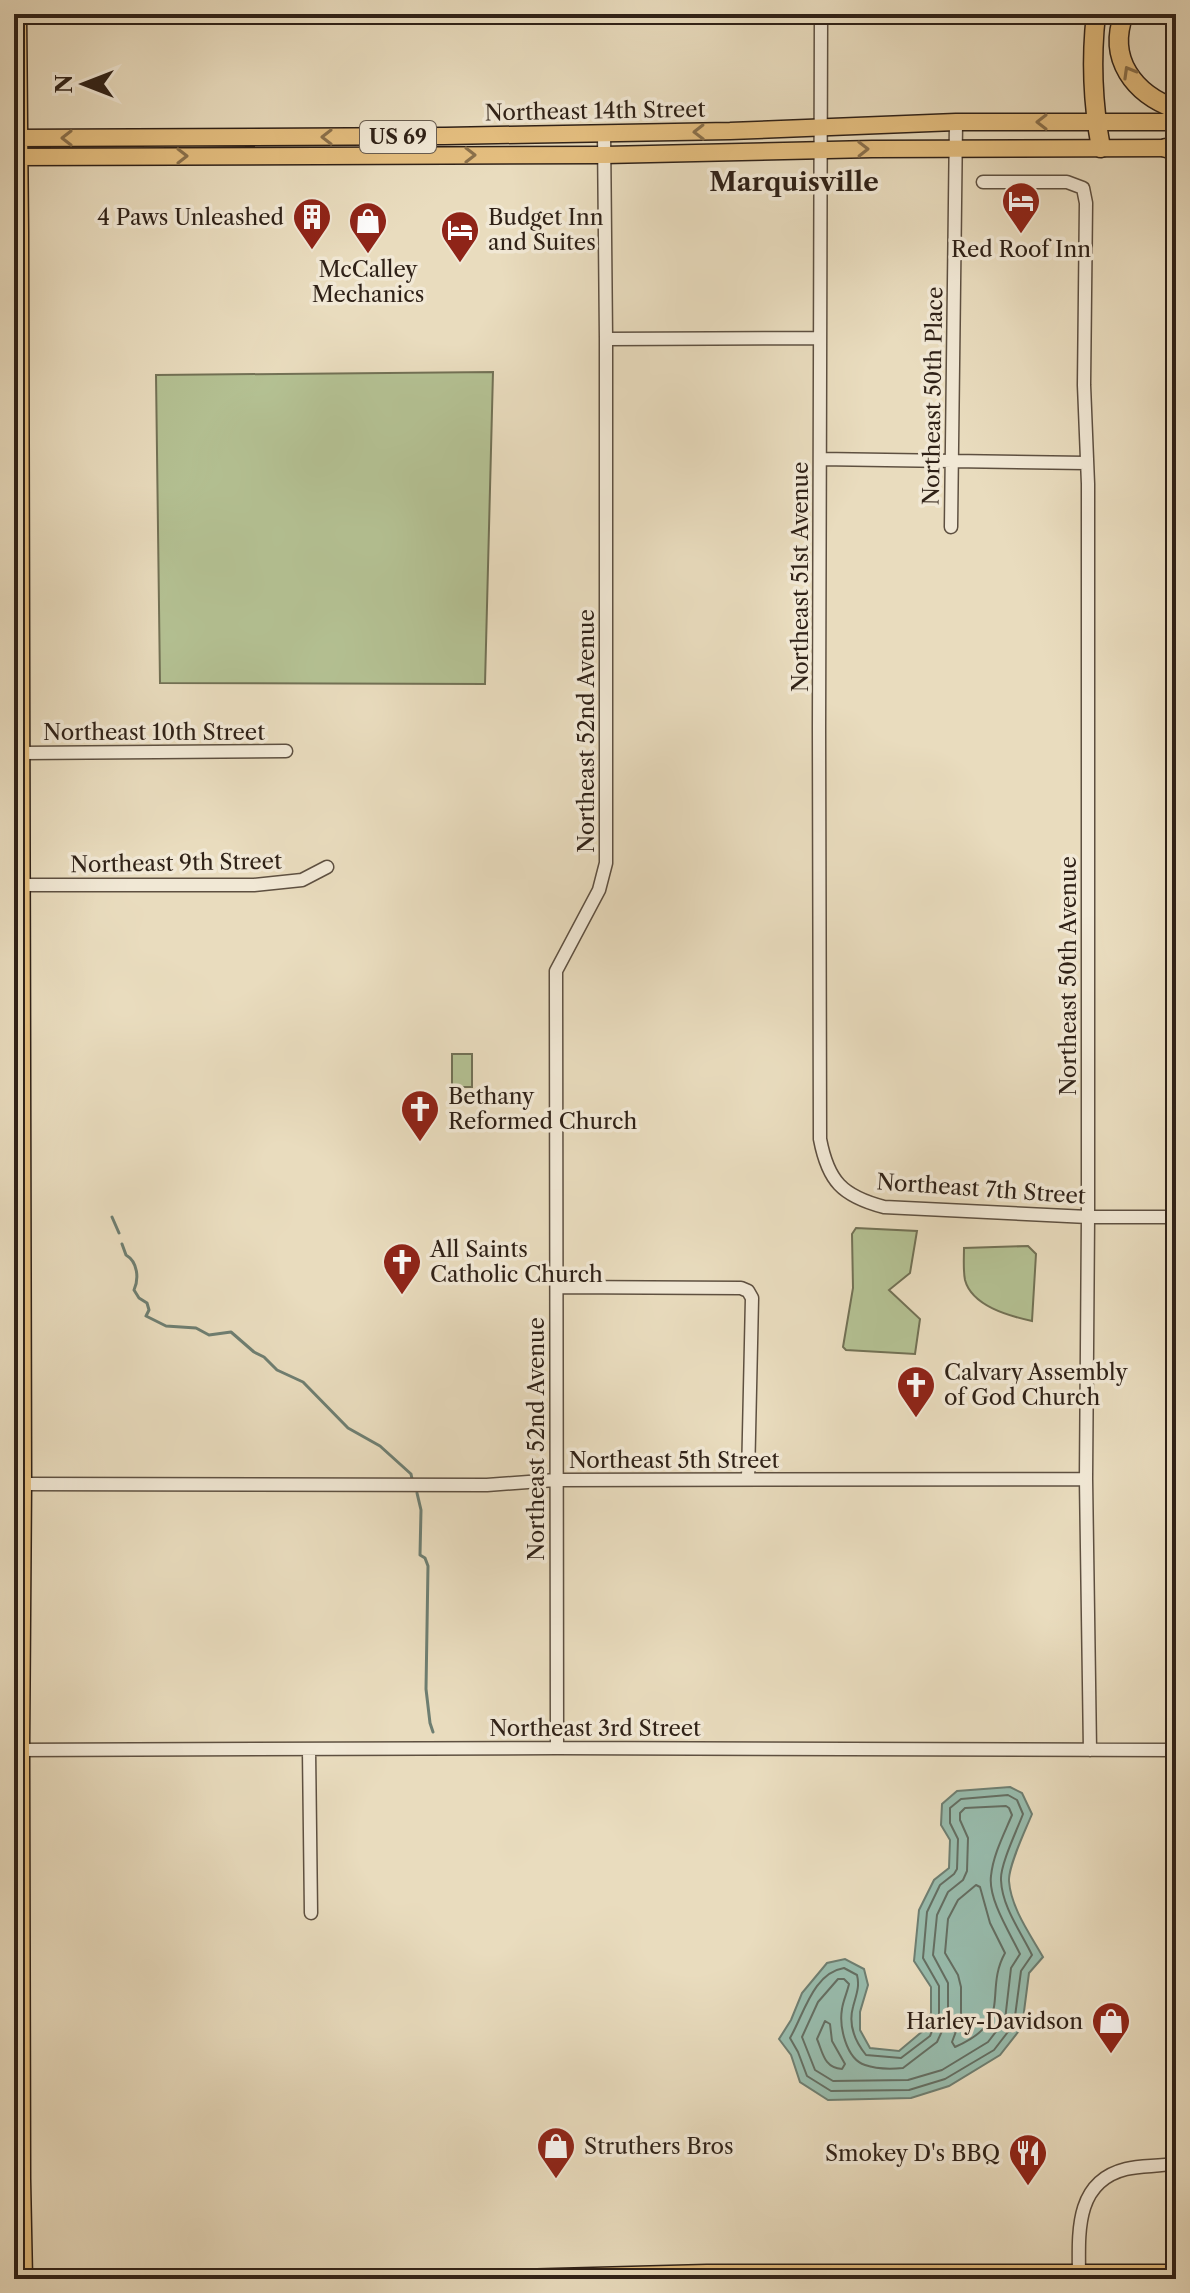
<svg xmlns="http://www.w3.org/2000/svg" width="1190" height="2293" font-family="'Libre Caslon Text',serif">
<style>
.green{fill:#b4c193;stroke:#727155;stroke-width:2}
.water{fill:#98bcad;stroke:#6e7e71;stroke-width:2}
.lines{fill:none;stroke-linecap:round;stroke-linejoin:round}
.shore{stroke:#646e62;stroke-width:2}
.stream{stroke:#6e7e71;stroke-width:3}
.minor-casing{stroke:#5e5041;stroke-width:15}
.major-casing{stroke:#2f2117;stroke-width:19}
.highway-casing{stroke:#2f2117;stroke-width:21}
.minor{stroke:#f1e8d5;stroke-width:12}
.major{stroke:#e4be7f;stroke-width:16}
.highway{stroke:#e4be7f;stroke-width:18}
.oneway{stroke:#8a704b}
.labels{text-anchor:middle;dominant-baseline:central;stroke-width:7;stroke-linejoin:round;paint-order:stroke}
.shield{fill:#f1e8d5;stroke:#695d50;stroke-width:2}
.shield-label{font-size:20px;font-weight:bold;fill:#2f2117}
.street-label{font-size:22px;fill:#2f2117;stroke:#f1e8d5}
.poi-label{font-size:22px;fill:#2f2117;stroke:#f1e8d5;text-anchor:start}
.quarter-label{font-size:26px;font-weight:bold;fill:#2f2117;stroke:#f1e8d5}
</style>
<rect width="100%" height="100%" fill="#e9dcbe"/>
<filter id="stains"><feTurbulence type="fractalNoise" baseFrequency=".0025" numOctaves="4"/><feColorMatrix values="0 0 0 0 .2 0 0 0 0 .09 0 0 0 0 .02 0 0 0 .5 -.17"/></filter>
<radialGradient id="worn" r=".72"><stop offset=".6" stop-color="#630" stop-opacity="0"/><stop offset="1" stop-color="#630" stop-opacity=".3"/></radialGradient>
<path class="green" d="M493,372L485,684L160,683L156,375Z
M452,1054H472V1087H452Z
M856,1228L917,1231L910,1273L889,1290L920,1319L915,1354L846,1350L843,1347L853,1288L852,1234Z
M1028,1246L1036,1254L1032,1321C1009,1316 972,1306 965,1280C963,1270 964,1258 964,1248Z"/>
<path class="water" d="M1010,1787L1022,1793L1032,1814C1026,1829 1008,1866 1009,1881C1011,1908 1030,1934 1043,1957L1029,1973L1022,2027L1000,2055L949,2086L911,2098L828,2100L800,2082L791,2055L779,2039L791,2020L802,1993L827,1963L845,1959L864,1969L868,1985L860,2012V2030L870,2048L899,2051L924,2030L931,2013V1987L914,1961L919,1910L934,1880L949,1868L950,1840L941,1825L942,1804L957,1791Z"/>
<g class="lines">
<path class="shore" d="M1008,1795L1017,1800L1023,1814C1017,1830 1000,1865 1001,1880C1002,1907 1021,1932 1032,1955L1021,1971L1014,2024L994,2050L945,2079L909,2090L831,2091L807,2076L798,2052L790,2038C804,2014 813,1973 844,1968L857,1975C860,1987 856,1995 853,2007C848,2025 854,2040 866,2055L901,2058L930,2036L939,2014V1986L923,1958L927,1912L940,1885L954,1874L957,1869L958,1839L950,1823V1808L961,1799Z
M1006,1806L1009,1808L1012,1815C1004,1834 993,1855 991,1876C988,1899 1010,1933 1020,1954L1011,1968L1005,2020L988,2042L942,2070L908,2080L833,2081L815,2070L802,2037L818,2002L838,1979H844L849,1984C847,1993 843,2001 842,2009C839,2026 846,2059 865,2065C876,2069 892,2069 903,2068L937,2042L948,2018V1983L933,1955L937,1915L948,1892L963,1880L967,1871L968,1838L960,1820V1813L965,1808Z
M976,1885L980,1887L990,1923L1005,1953C983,1993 1015,2021 955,2047L952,2042L961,2018V1987L958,1975L945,1953L948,1919L958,1900Z
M825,2021L830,2024L832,2041L845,2064L842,2069C824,2068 823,2053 817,2039Z"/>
<path class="stream" d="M112,1217L119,1233
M122,1244L126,1255C138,1262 139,1279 134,1290L139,1298L147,1303L149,1310L146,1316L166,1326L196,1328L209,1335L231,1332L254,1352L264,1357L277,1370L303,1382L348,1428L380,1446L411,1474L412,1479
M417,1493L421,1510L420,1555L425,1558L428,1566L426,1689L430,1723L433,1732"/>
<g class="minor-casing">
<path id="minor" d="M821,14L819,729L820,1139C828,1181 842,1196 884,1207L1088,1217H1176
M983,182H1067L1083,188L1086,203L1084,385L1088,484V1217L1086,1479L1090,1750
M606,339L820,338
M820,459L1086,463
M951,527L956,122
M22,753L286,751
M22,885H254L302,880L327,867
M557,1287L741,1288L748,1291L752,1298L748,1479
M23,1484L487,1485L555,1480L1086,1479
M557,1748L556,971L599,890L606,863V339L604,134
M15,1750L557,1748L1176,1750
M309,1750L311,1913
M1079,2279C1079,2236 1073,2182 1126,2169C1143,2165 1159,2167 1176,2163"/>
</g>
<g class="major-casing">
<path id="major" d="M18,14L20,232L23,1484L21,1750L22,2179L24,2279
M14,138L445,136L730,131L956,122H1176
M14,157L605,155L872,149L1176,148
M481,2279L707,2273H1176"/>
</g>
<g class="highway-casing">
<path id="highway" d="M1096,14C1091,58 1093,105 1101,148
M1124,14C1107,59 1134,94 1176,109
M1166,148L1176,149"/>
</g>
<use href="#minor" class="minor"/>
<use href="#major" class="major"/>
<use href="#highway" class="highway"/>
</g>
<defs><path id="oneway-chevron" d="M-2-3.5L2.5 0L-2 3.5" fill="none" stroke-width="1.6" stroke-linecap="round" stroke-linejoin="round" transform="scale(2)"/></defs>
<g class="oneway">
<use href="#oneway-chevron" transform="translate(1129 72) rotate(-120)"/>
<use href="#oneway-chevron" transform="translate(1042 122) rotate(180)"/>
<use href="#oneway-chevron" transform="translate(699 132) rotate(179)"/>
<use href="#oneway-chevron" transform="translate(327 137) rotate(180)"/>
<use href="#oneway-chevron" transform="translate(67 138) rotate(180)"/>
<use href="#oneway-chevron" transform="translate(863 149) rotate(-1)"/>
<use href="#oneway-chevron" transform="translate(470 155)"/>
<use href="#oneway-chevron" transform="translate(182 156)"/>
</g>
<defs>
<g id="hotel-pin" transform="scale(2)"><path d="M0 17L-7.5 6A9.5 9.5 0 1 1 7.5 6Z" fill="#8f2418" stroke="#f1e8d5"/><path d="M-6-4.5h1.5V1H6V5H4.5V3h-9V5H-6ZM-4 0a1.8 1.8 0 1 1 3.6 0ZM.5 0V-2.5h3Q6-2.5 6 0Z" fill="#fff"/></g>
<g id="building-pin" transform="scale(2)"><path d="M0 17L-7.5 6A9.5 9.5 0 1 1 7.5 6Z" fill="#8f2418" stroke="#f1e8d5"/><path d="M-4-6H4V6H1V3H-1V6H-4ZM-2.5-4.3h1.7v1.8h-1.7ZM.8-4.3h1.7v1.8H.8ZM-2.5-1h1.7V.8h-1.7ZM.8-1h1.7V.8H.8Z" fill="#fff"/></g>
<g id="shop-pin" transform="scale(2)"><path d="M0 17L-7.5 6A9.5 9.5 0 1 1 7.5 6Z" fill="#8f2418" stroke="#f1e8d5"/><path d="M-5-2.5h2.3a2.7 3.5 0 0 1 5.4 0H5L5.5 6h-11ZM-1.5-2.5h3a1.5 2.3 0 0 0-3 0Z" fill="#fff"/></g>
<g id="church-pin" transform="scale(2)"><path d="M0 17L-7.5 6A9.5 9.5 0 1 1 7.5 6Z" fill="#8f2418" stroke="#f1e8d5"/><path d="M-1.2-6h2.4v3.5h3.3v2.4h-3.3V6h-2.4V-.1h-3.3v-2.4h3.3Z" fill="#fff"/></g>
<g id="restaurant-pin" transform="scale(2)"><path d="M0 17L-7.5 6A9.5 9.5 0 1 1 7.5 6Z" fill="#8f2418" stroke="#f1e8d5"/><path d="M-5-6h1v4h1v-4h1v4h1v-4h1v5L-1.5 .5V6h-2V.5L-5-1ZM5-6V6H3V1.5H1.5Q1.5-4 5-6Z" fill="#fff"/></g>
</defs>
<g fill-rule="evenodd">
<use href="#hotel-pin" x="1021" y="201"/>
<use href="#building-pin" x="312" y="217"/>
<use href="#shop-pin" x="368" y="221"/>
<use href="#hotel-pin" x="460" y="230"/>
<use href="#church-pin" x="420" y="1109"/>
<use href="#church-pin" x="402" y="1262"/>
<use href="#church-pin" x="916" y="1385"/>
<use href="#shop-pin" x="1111" y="2021"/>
<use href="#shop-pin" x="556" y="2146"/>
<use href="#restaurant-pin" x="1028" y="2153"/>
</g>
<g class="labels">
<rect class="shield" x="360" y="121" width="76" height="32" rx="6"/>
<g class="shield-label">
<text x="398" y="137">US 69</text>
</g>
<g class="street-label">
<text transform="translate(595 111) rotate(-1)">Northeast 14th Street</text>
<text transform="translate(933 396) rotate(-89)">Northeast 50th Place</text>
<text transform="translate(800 577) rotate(-90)">Northeast 51st Avenue</text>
<text transform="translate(586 731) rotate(-90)">Northeast 52nd Avenue</text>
<text x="154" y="732">Northeast 10th Street</text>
<text transform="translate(176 863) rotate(-1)">Northeast 9th Street</text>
<text transform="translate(1068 976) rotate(-90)">Northeast 50th Avenue</text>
<text transform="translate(981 1189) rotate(4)">Northeast 7th Street</text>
<text transform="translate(536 1439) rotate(-90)">Northeast 52nd Avenue</text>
<text x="674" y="1460">Northeast 5th Street</text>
<text x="595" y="1728">Northeast 3rd Street</text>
</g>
<g class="poi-label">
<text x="284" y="217" text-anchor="end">4 Paws Unleashed</text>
<text x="488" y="217">Budget Inn<tspan x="488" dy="25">and Suites</tspan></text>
<text x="1021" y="249" text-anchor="middle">Red Roof Inn</text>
<text x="368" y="269" text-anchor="middle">McCalley<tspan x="368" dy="25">Mechanics</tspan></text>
<text x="448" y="1096">Bethany<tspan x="448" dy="25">Reformed Church</tspan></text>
<text x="430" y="1249">All Saints<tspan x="430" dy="25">Catholic Church</tspan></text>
<text x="944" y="1372">Calvary Assembly<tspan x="944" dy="25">of God Church</tspan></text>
<text x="1083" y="2021" text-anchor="end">Harley-Davidson</text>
<text x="584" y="2146">Struthers Bros</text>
<text x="1000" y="2153" text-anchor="end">Smokey D's BBQ</text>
</g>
<g class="quarter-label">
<text x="794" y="182">Marquisville</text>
</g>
</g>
<rect width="1190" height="2293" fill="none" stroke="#e9dcbe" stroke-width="48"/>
<rect x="16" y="16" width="1158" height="2261" fill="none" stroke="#2f2117" stroke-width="4"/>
<rect x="24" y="24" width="1142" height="2245" fill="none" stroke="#2f2117" stroke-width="2"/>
<g transform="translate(84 84) rotate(270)" stroke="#f1e8d5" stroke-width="6" paint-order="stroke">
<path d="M0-6L14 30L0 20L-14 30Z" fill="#2f2117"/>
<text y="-12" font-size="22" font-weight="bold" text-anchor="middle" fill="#2f2117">N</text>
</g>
<rect width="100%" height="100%" filter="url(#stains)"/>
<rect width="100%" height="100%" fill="url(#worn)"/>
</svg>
